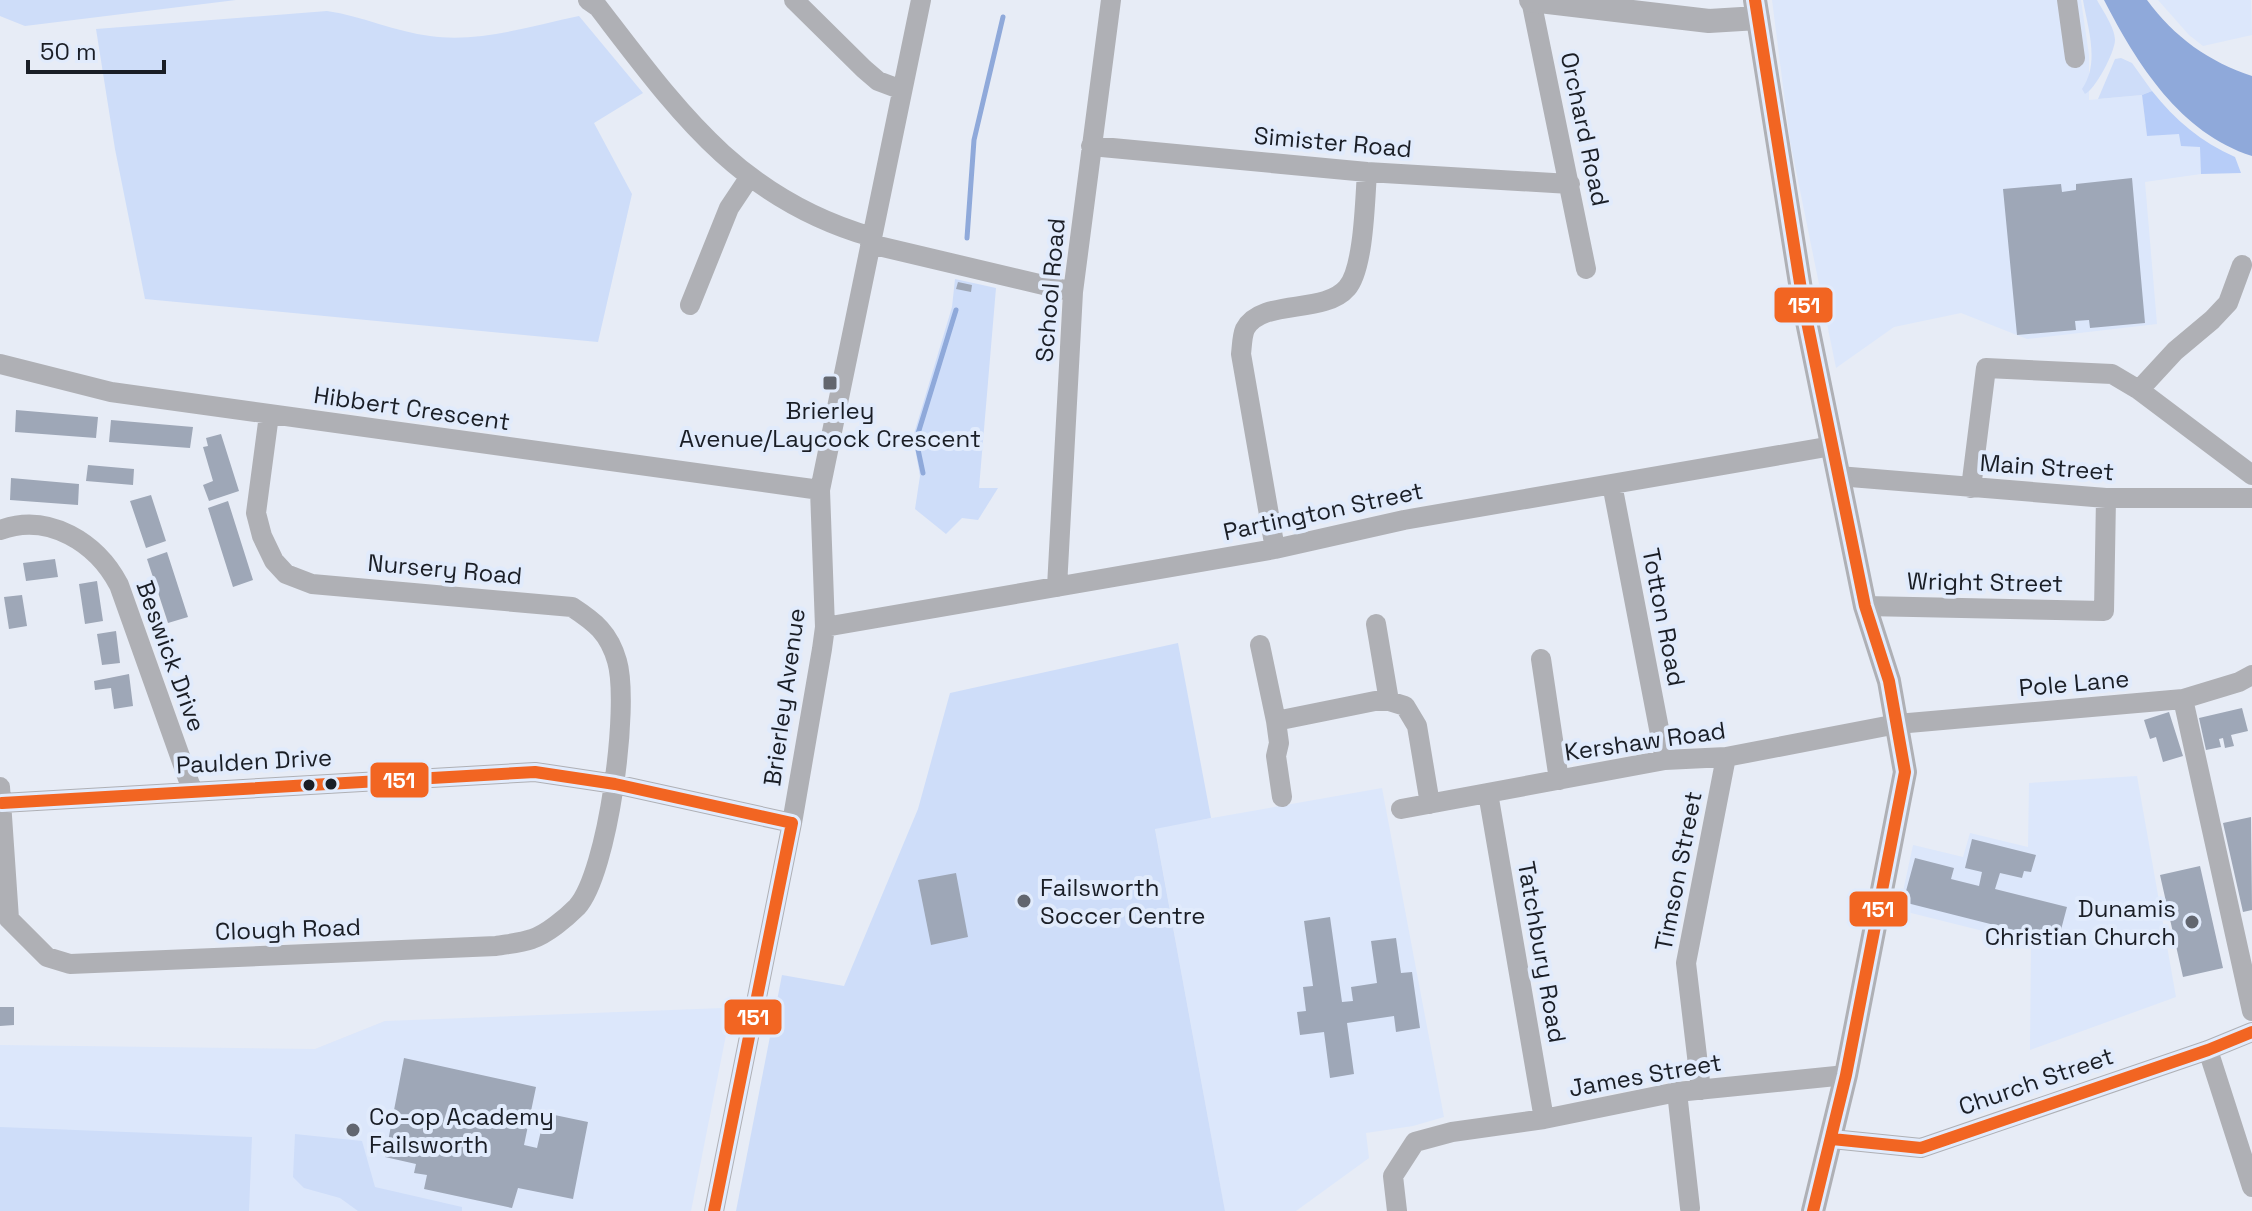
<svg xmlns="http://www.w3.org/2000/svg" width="2252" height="1211" font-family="'Space Grotesk',sans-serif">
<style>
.built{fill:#dce7fb}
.green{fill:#ceddf9}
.forest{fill:#b7cdf8}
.water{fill:#8fa9da}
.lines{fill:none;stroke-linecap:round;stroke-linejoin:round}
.stream{stroke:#8fa9da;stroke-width:5}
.building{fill:#9ea7b7}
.minor{stroke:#afb0b5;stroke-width:20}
.tertiary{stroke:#afb0b5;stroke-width:24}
.bus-1-casing{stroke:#e1ebfc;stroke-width:18}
.bus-1{stroke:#f26522;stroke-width:12}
.poi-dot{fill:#62666f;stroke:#e1ebfc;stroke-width:3}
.bus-dot{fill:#1a1e26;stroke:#e1ebfc;stroke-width:3}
.labels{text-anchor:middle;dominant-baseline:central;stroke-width:8;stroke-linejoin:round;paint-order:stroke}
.street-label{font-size:24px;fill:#1a1e26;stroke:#e1ebfc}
.poi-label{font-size:24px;fill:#1a1e26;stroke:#e1ebfc;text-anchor:start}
.line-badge{stroke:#e1ebfc;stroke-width:3}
.badge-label{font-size:22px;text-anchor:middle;font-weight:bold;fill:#fff}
</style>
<rect width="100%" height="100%" fill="#e7ecf6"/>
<path class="built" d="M1772,0H2081L2089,55V100L2142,95L2147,136L2180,133L2201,147V174L2145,182L2157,324L2027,339L1961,313L1894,327L1836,368L1790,141Z
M2158,0H2251L2252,35L2203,46L2189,35Z
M2137,776L2176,997L2030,1050L2031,943L1899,910L1913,845L1963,857L1970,833L2028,847L2029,783Z
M1382,788L1444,1117L1413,1126L1366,1133L1369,1158L1296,1211H1225L1155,828Z
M723,1008L730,1015L691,1211H0V1045L315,1049L385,1021Z"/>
<path class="green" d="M0,0H236L25,26L0,16Z
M2083,0H2097C2103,11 2115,28 2115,40C2115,52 2095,90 2085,94L2082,89C2100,63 2088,29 2083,0Z
M327,11C362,16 396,32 430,36C479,43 531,26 579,16L643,93L594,123L632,194L598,342L145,299L115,149L96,29Z
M2121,58L2132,63L2152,91L2142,95L2098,99L2115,59Z
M955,279L996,288L979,488H998L978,520L962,518L946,534L915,509L920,476L913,437L952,307Z
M1178,643L1211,818L1155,829L1225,1211H736L782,975L844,986L918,809L950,693Z
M0,1127L252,1137L249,1211H0Z
M295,1134L362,1141L375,1187L462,1207V1211H358L340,1198L304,1188L293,1177Z"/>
<path class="forest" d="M2152,91C2175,120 2201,142 2235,157L2241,173L2201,174L2200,147L2181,146L2179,134L2147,136L2142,95Z"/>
<path class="water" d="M2104,0H2147C2174,37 2209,62 2252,76V156C2180,133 2137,64 2104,0Z"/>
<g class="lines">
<path class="stream" d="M967,238L974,140L1003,17
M923,473L916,440L956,310"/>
</g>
<path class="building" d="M2132,178L2145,323L2090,328L2089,320L2075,321L2076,330L2017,335L2003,189L2061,184L2062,192L2076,190V184Z
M958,282L972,285L971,292L956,289Z
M16,410L98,417L96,438L15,432Z
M111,420L193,427L190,448L109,442Z
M221,434L239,491L209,501L203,485L213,481L203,447L208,446L206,438Z
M88,465L134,469L133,485L86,481Z
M11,478L79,484L78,505L10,500Z
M151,495L166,541L146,548L130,501Z
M228,501L253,580L233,587L208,508Z
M167,552L188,617L168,623L147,559Z
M55,559L58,577L26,581L23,563Z
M97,581L103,621L85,624L79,584Z
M22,595L27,626L9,629L4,597Z
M116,631L120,663L102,665L97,634Z
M129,674L133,706L114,709L111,688L95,690L94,681Z
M2242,708L2248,731L2231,735L2234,746L2225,748L2223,738L2219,739L2221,747L2206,750L2199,718Z
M2169,712L2183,756L2163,762L2156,737L2150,739L2144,720Z
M2251,817L2252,910L2243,912L2223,823Z
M1972,839L2036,855L2031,872L2024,871L2022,878L2000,873L1995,889L2067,907L2058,941L1903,902L1915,858L1954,868L1951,879L1979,886L1982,872L1965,868Z
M2200,866L2223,968L2183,977L2160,875Z
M956,873L968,937L931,945L918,880Z
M1330,917L1342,1002L1353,1001L1351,987L1377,983L1371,941L1396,938L1401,973L1412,972L1420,1028L1396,1032L1394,1016L1347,1023L1354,1074L1330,1078L1324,1032L1300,1035L1297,1012L1306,1011L1303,987L1313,986L1304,921Z
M0,1007H14V1025L0,1026Z
M404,1058L536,1087L524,1145L537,1148L545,1113L588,1122L573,1199L518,1188L512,1208L424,1189L427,1175L414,1173L416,1164L385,1157Z"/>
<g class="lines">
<path class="minor" d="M588,0L598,7C678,111 739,199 872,237
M794,0L864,69L878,81L902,90
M1531,0L1586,269
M2067,0L2075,58
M1091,146L1367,172L1570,184
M870,244L1073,292
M690,305L729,208L749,178
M0,364L111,392L820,490
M2139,390L2175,351L2212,320L2228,303L2242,265
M1838,476L2106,498H2252
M1612,484L1665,760
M1971,488L1986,368L2112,374L2139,390L2252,475
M0,530C49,512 97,543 119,585L192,790
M1275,549L1241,354C1242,346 1242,336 1245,329C1261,298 1324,315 1347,288C1364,269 1365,199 1367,172
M1057,587L1073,292L1111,0
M1865,606L2104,611L2106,498
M1376,624L1389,701
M825,627L1275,549L1404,520L1832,446
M1260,645L1276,721L1279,743L1276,756L1282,797
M1541,659L1559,780
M2183,699L2252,1011
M1276,721L1375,701H1389L1405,706L1417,726L1430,804
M0,787L9,919L47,957L70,964L496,946C507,944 521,943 532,939C547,934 566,918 577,907C608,873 630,705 617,661C609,633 595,622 572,607L312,584L286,574L274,561L262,536L256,513L269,415
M1488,793L1544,1119
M2,803L535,772L615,784L792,823
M1401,809L1665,760L1726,757L1897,724L2183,699L2239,682L2252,675
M2208,1050L2252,1187
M1701,1090L1686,963L1726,757
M1677,1092L1690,1208
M1832,1139L1921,1148L2208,1050L2252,1032
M714,1211L792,823L822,649L825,627L820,490L921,0
M1397,1211L1393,1176L1415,1142L1452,1132L1544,1119L1677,1092L1846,1075"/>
<path class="tertiary" d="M1531,0L1709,21L1758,18
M1755,0L1803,302L1865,606L1889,681L1905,772L1846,1075L1813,1211"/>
<g class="bus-1-casing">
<path id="bus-1" d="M1755,0L1803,302L1865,606L1889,681L1905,772L1846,1075L1813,1211
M2,803L535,772L615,784L792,823
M1832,1139L1921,1148L2208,1050L2252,1032
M714,1211L792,823"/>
</g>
<use href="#bus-1" class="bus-1"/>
</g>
<g class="poi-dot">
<rect x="822" y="375" width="16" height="16" rx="4"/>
<circle cx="1024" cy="901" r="8"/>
<circle cx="2192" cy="922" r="8"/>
<circle cx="353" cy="1130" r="8"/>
</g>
<g class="bus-dot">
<circle cx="331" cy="784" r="7"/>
<circle cx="309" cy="785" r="7"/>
</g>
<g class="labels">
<g class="street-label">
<text transform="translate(1585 129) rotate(78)">Orchard Road</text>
<text transform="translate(1333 142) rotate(5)">Simister Road</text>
<text transform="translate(1050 290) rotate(-85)">School Road</text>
<text transform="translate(412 408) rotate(8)">Hibbert Crescent</text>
<text transform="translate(2047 467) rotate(4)">Main Street</text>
<text transform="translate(1323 511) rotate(-12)">Partington Street</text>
<text transform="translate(445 569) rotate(5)">Nursery Road</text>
<text transform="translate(1985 582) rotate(1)">Wright Street</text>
<text transform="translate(1664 617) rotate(79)">Totton Road</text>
<text transform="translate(171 656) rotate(70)">Beswick Drive</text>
<text transform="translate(2074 683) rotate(-5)">Pole Lane</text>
<text transform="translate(784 697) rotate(-82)">Brierley Avenue</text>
<text transform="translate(1645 741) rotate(-8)">Kershaw Road</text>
<text transform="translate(254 761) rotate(-3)">Paulden Drive</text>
<text transform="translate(1678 871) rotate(-79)">Timson Street</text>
<text transform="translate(288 929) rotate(-2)">Clough Road</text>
<text transform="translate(1542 952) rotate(80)">Tatchbury Road</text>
<text transform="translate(1645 1075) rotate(-10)">James Street</text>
<text transform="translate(2036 1081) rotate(-19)">Church Street</text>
</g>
<g class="poi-label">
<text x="830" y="410" text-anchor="middle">Brierley<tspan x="830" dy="28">Avenue/Laycock Crescent</tspan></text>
<text x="1040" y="887">Failsworth<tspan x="1040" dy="28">Soccer Centre</tspan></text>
<text x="2176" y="908" text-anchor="end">Dunamis<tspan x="2176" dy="28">Christian Church</tspan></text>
<text x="369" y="1116">Co-op Academy<tspan x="369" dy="28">Failsworth</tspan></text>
</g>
</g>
<g class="line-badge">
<rect x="1773" y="286" width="61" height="38" rx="8" fill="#f26522"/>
<rect x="369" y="761" width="61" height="38" rx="8" fill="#f26522"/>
<rect x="1848" y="890" width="61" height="38" rx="8" fill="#f26522"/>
<rect x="723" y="998" width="60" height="38" rx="8" fill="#f26522"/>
</g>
<g class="badge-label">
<text x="1804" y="313">151</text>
<text x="399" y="788">151</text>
<text x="1878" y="917">151</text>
<text x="753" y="1025">151</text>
</g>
<path d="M28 60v12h136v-12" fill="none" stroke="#1a1e26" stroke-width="4"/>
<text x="40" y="60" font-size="24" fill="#1a1e26" stroke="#e1ebfc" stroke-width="6" paint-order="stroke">50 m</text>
</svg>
